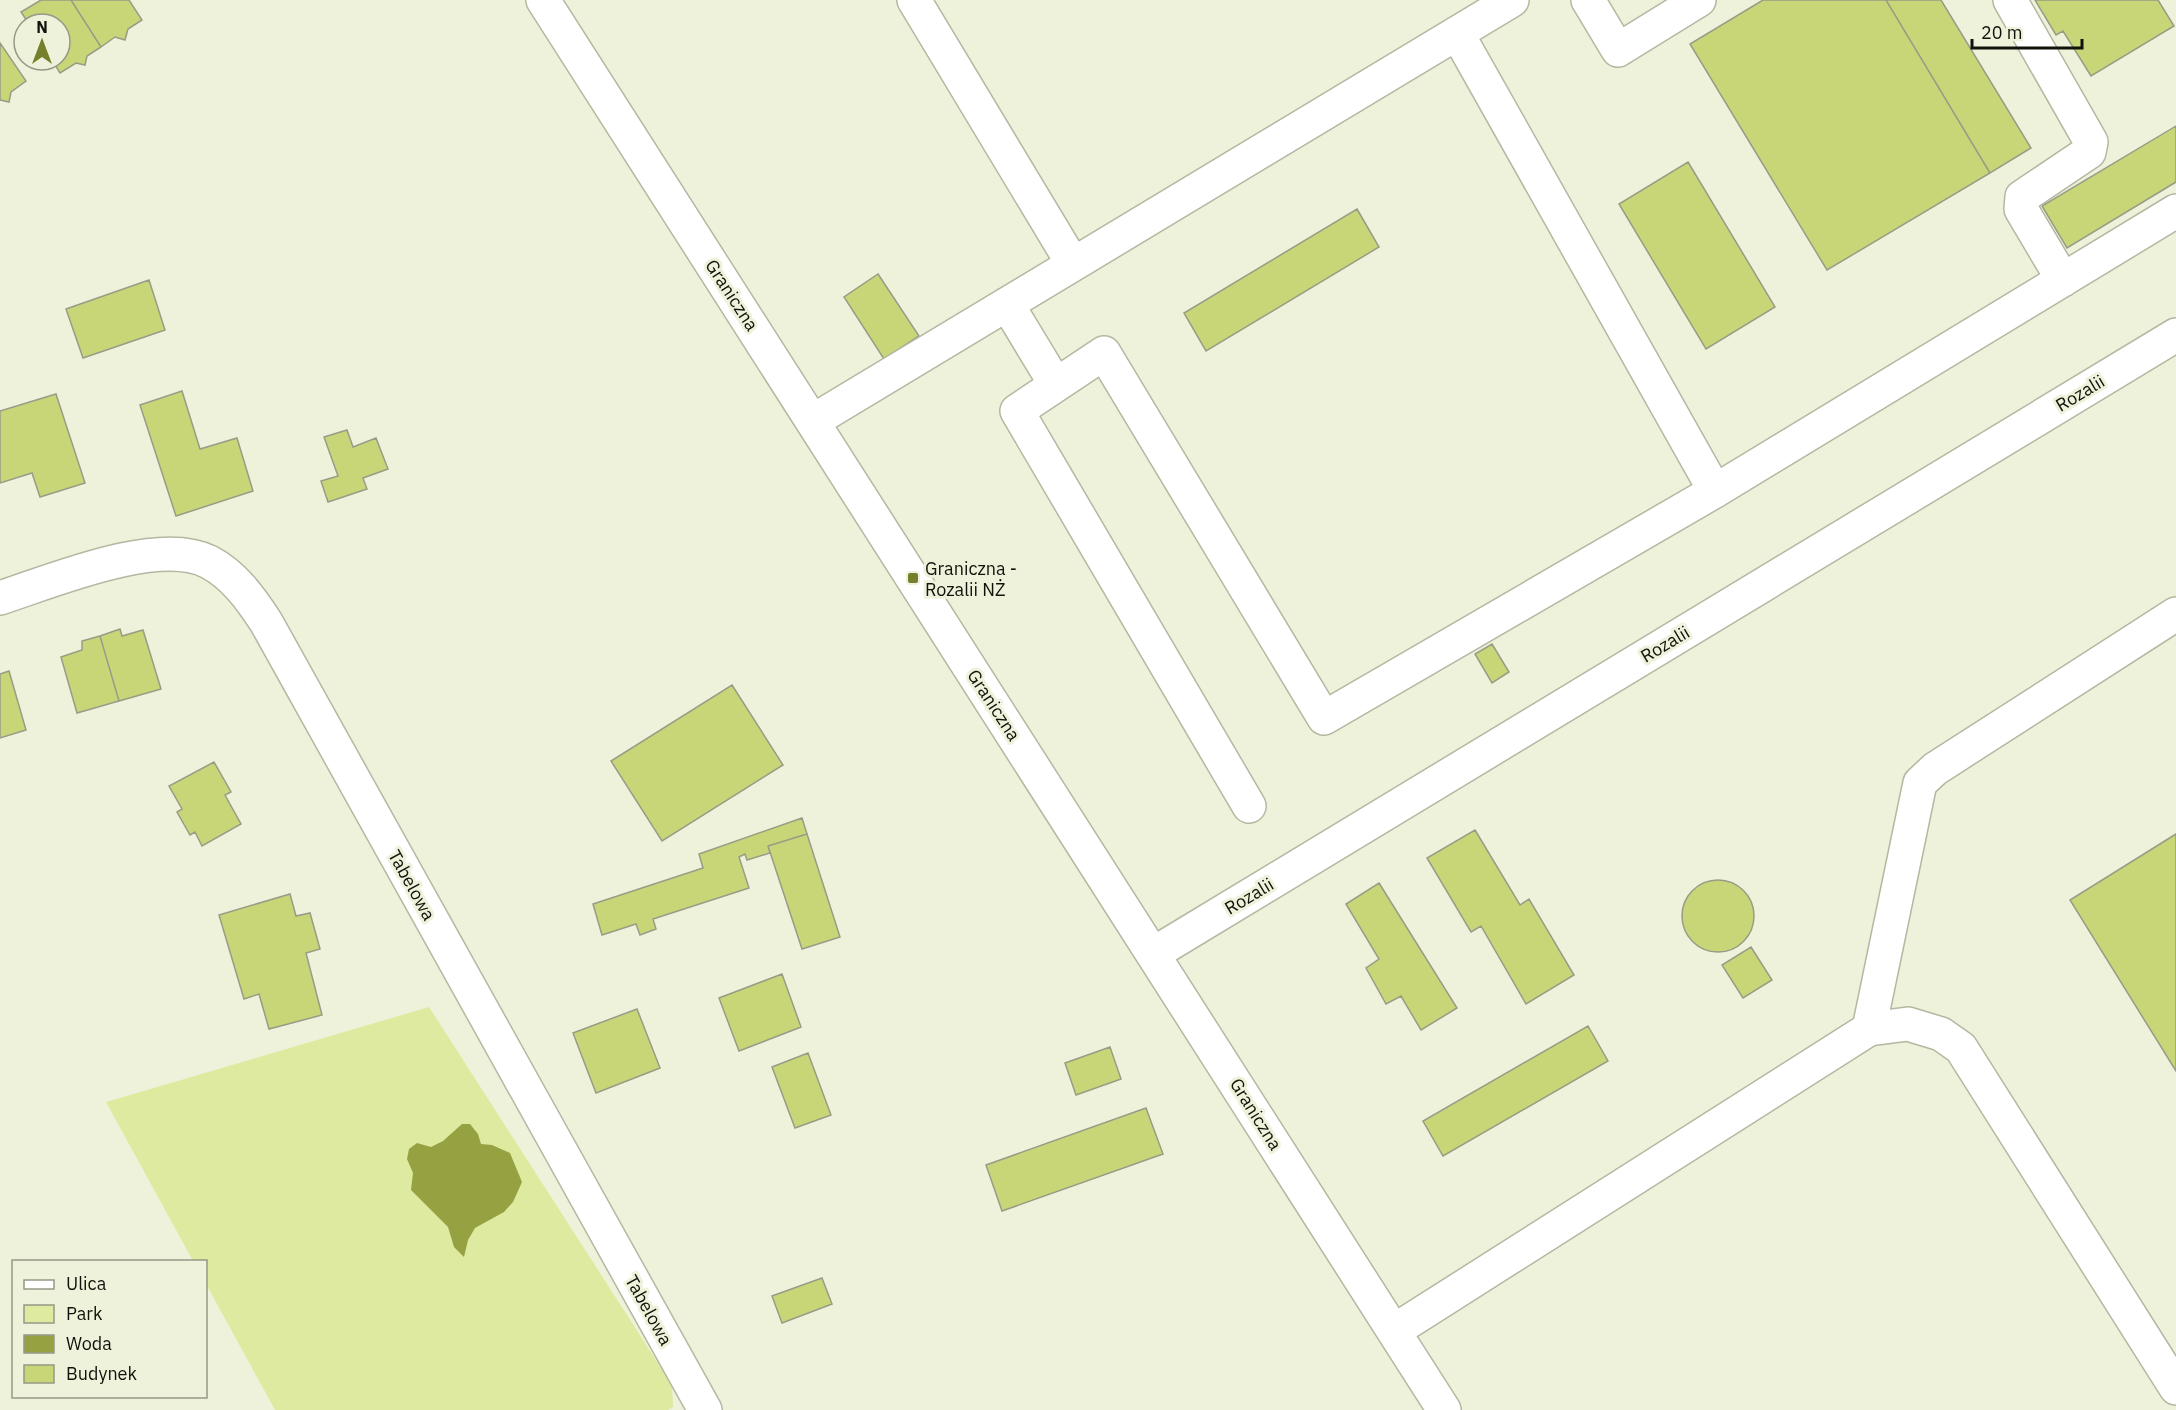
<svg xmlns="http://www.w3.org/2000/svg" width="2176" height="1410" font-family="'IBM Plex Sans',sans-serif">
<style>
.green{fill:#deea9f}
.water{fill:#96a242}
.building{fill:#c9d677;stroke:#989c86;stroke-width:1.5}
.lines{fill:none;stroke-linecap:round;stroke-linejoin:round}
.minor-casing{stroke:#b4b8a1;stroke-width:36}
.minor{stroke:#fff;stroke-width:33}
.poi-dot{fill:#76802c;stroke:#eef2db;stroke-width:2}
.labels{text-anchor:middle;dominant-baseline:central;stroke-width:6;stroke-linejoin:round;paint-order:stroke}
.street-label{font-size:18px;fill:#11120a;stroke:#eef2db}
.poi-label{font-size:18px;fill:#11120a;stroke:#eef2db;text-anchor:start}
</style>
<rect width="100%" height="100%" fill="#eef2db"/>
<path class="green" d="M429,1007L672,1385L673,1407L668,1410H275L206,1284V1262L193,1261L106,1102Z"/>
<path class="water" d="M462,1124H470L478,1134L481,1144L492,1145L510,1153L522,1182L513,1202L504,1212L475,1228L468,1240L464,1257L454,1247L448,1227L411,1190L413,1173L407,1159L409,1149L417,1143L431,1147L443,1141Z"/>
<path class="building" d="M41,0H71L101,47L87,56L85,65L76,63L60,73L52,60H60V24H29L21,12Z
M71,0H129L142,20L128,29L125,40L115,37L101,47Z
M1763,0H1886L1990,173L1827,270L1690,44Z
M1886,0H1941L2031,148L1990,173Z
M2035,0H2158L2174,26L2091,76L2063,31L2056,35Z
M0,43L26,81L11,92L9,102L0,100Z
M2176,126V182L2067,248L2042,206Z
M1688,162L1775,307L1706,349L1619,204Z
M1357,209L1379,247L1206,351L1184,313Z
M878,274L919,336L884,359L844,297Z
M149,280L165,330L83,358L66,309Z
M182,391L200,449L237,438L253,491L176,516L140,405Z
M56,394L85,483L40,497L32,473L0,483V411Z
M347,430L353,447L376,438L388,469L363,478L367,489L328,502L321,481L338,476L324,437Z
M120,629L122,636L143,630L161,689L119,701L100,636Z
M100,636L119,701L77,713L61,657L82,650V641Z
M1492,644L1509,672L1492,683L1475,654Z
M9,671L26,730L0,738V674Z
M732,685L783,765L662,841L611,761Z
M214,762L231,792L225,795L241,824L202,846L195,832L190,835L177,812L182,809L169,786Z
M802,818L807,834L768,846L770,853L747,860L745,854L739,857L749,888L653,919L656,929L640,935L636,924L602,935L593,904L703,868L699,854Z
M1475,830L1520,905L1529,899L1574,975L1526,1004L1481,926L1471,932L1427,858Z
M807,834L840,937L802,949L768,846Z
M2176,834V1071L2070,900Z
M1682 916a36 36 0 1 1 72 0a36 36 0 1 1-72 0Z
M1379,883L1457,1008L1421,1030L1401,996L1386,1004L1366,968L1379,959L1346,904Z
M290,894L296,916L310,913L320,949L306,953L322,1015L269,1029L259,994L244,999L219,915Z
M1751,947L1772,980L1743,998L1722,965Z
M782,974L801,1027L739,1051L719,998Z
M637,1009L660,1068L596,1093L573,1033Z
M1588,1026L1608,1061L1443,1156L1423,1121Z
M1110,1047L1121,1079L1076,1095L1065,1063Z
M808,1053L831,1115L795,1128L772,1067Z
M1146,1108L1163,1154L1002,1211L986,1165Z
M822,1278L832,1304L782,1323L772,1296Z"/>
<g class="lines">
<g class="minor-casing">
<path id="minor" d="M543,0L1444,1410
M914,0L1073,264
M1588,0L1618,50L1699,0
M2010,0L2091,142L2089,152L2022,197L2021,209L2063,280
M1457,33L1715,491
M1007,304L1056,385
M813,421L1512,0
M0,598C52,581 159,536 209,562C234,575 251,599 266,622L705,1410
M1249,806L1017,411L1104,353L1324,718L1715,491L2176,211
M1153,954L2176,335
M1869,1029L1920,783L1935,769L2176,614
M1394,1331L1869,1029L1908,1024L1941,1034L1961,1048L2176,1388"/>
</g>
<use href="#minor" class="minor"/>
</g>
<rect class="poi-dot" x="907" y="572" width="12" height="12" rx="3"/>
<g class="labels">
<g class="street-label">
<text transform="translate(732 295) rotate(57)">Graniczna</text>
<text transform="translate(2080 393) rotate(-31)">Rozalii</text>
<text transform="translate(1665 644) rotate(-31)">Rozalii</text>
<text transform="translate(994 705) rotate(57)">Graniczna</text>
<text transform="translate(412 885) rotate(61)">Tabelowa</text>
<text transform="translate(1249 896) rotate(-31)">Rozalii</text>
<text transform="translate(1256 1114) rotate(58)">Graniczna</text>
<text transform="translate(649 1310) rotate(61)">Tabelowa</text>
</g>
<g class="poi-label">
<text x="925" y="568">Graniczna -<tspan x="925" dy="21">Rozalii NŻ</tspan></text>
</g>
</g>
<rect x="12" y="1260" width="195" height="138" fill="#eef2db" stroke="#969887" stroke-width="1.5"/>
<rect x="24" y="1280" width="30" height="9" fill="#ffffff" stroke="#969887" stroke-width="1.5"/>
<text x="66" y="1290" font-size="18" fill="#11120a">Ulica</text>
<rect x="24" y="1305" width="30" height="18" fill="#deea9f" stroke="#969887" stroke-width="1.5"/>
<text x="66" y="1320" font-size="18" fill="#11120a">Park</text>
<rect x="24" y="1335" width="30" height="18" fill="#96a242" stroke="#969887" stroke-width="1.5"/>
<text x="66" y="1350" font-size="18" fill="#11120a">Woda</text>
<rect x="24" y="1365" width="30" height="18" fill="#c9d677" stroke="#969887" stroke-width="1.5"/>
<text x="66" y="1380" font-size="18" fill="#11120a">Budynek</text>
<g transform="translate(42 42)"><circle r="28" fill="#eef2db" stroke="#969887" stroke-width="1.5"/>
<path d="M0-4.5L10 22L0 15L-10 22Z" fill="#76802c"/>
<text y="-9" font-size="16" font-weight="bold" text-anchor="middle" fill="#11120a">N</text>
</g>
<path d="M1972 39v9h110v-9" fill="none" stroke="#11120a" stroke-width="3"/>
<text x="1981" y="39" font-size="18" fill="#11120a" stroke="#eef2db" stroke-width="4.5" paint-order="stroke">20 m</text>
</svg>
